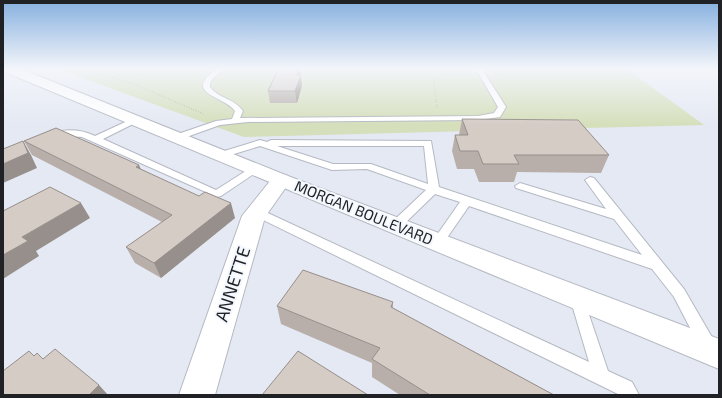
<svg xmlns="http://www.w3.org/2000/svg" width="722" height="398" font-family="'Exo 2',sans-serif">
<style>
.green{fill:#d5dfbb}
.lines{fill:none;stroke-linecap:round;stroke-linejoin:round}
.lane-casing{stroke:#b5b9c3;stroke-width:2}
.street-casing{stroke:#b5b9c3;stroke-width:2}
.secondary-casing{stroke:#b5b9c3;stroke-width:2}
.path{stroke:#a0a4ac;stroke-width:1.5;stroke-dasharray:0.5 2;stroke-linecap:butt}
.lane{fill:#fff;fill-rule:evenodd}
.street{fill:#fff;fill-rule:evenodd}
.secondary{fill:#fff;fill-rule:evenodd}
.wall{fill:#b8afaa}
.shaded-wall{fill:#968f8b}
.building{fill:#d6ccc6;stroke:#968f8b}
.labels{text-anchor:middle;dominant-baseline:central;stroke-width:4;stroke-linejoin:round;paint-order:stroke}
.street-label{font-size:15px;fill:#1f2124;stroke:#f3f7fe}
.near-street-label{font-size:18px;fill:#1f2124;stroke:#f3f7fe}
</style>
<rect width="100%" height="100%" fill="#e4e9f3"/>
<path class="green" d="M58,69H627L704,125L244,137Z"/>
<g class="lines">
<g class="lane-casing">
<path id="lane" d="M217,69H224C218,75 209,78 210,87C219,99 234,98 243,111L240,118L478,116L494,113L498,107L476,69H482L506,107L500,117L478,120L248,122L220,125L181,139H175L174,137L175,135L216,121L232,119L235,111C224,95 181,94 217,69Z
M134,118H137L141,120L103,139L216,190L252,167L256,166L261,169L221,196L217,197L82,137C75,136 53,139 49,135L50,133C65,129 81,129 95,136Z
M260,140L267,142L271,140L431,141L439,187L642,255L614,219L516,188L515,186L520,183L606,209L585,180L590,177L594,178L684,289L713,339L715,344L713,349L707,351L701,349L674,297L652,269L469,206L442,245L438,246L434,245L432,242L460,202L435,194L400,228H392L390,225L392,222L426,190L367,169L332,170L260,146L221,158L216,155L218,153ZM277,146H424L428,184L371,164H333Z
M257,208L589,362L570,298L572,294L577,292L582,294L608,371L632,382L639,395H620L253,215L251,212L253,209Z"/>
</g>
<g class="street-casing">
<path id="street" d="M281,174L288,176L291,180L265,217L215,395H179L242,216L274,176Z"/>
</g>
<g class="secondary-casing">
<path id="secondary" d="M3,69H21L288,176L719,339V369L5,72Z"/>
</g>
<path class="path" d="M86,69L136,85L204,114
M143,69L135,73L145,74L154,69
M495,74L536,69
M437,107L434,85L436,78L449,74H468"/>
<use href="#lane" class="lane"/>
<use href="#street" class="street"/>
<use href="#secondary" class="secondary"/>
</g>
<path class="wall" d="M300,69L302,86L297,103H270L268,91Z
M462,119L609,155L601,173L517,172L514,182H479L474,169H457L452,151L455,135H459Z
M24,141L141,169L235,218L161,278L135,263L126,247L162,222L32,155Z
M393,302V308L554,395H400L372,377V363L281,324L277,306Z"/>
<path class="shaded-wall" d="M298,69H300L302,86L297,103L295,91L297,75Z
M23,141L31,155L37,168L3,183V164Z
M139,165L146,180L136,167Z
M81,203L90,218L36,251L39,256L3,279V255L22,237Z
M231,203L235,218L161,278L154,263Z
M99,385L108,395H89Z"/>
<path class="building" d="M278,69H298L297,75H301L295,91H268Z
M462,119L578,120L609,155H514L519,164H483L478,151H460L455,135H468Z
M56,128L139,165L136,167L199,196L205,192L231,203L154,263L126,247L172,215L24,141Z
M23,141L28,153L3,164V149Z
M50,187L81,203L22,237L28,241L3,255V211Z
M303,270L393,302L391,307L554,395H430L372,359L380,348L277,306Z
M55,349L99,385L89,395H3V371L29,351L34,356L37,353L43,359Z
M298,351L368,395H262Z"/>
<linearGradient id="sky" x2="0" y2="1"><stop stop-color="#86b0df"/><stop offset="0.55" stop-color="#f3f5fa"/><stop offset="1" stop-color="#f3f5fa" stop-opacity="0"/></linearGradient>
<rect width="722" height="125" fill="url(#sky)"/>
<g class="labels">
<g class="street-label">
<text transform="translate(364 212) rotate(22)">MORGAN BOULEVARD</text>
</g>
<g class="near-street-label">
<text transform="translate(232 284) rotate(-72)">ANNETTE</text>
</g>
</g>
<rect width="722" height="398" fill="none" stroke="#1f2124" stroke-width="8"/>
</svg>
